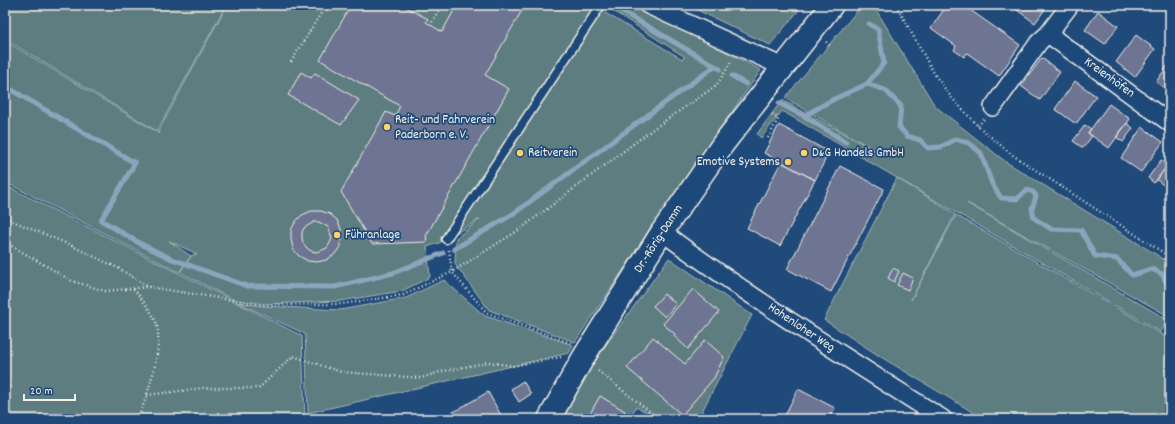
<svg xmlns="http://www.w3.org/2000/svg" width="1175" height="424" font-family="Dekko,sans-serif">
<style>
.green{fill:#5d7d81;stroke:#a8b7b4}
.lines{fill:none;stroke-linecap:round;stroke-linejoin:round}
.stream{stroke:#8ca5bd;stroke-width:5}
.building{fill:#6d7492;stroke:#f4f1e8;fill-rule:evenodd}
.lane-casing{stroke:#f4f1e8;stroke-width:11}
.street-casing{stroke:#f4f1e8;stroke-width:20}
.secondary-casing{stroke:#f4f1e8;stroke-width:25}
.path{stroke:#f4f1e8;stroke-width:2.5;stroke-dasharray:1 3;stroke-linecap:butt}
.lane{stroke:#1f4a7a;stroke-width:8}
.street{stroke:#1f4a7a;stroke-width:17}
.secondary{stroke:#1f4a7a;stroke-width:22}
.poi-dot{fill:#ffd166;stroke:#1f4a7a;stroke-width:1.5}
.labels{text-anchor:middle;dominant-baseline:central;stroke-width:3.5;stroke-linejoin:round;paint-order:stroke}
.street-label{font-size:13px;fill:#f4f1e8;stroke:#1f4a7a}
.poi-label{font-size:13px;fill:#f4f1e8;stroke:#1f4a7a;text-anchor:start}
</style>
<rect width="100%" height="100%" fill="#1f4a7a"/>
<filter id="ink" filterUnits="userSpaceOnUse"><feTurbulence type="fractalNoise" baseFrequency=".025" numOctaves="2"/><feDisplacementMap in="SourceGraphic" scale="8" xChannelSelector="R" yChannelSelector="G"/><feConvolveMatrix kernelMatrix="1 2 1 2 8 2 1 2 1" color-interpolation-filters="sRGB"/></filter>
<g filter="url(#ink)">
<path class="green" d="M5,5H226L157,131L5,39Z
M227,5H592L682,59L685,57L610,9L614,5H635L761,70L669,202L575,342L489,310L455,264L456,238L480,219L439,243L427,247L430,277L402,291L340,301L264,304L232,299L180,272L192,255L197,254L169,241L191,256L179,272L5,182V41L160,134L158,132Z
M687,5H803L770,45Z
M862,5H873L935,106L1006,162L1170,263V317L967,203L1168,320L1161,332L782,111L761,138L757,134L782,100L878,152L785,98Z
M897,178L955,214L911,300L956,215L1170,339V419H984L881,357L824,320Z
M5,185L302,336L305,418L300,419H5Z
M669,258L752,315L698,419H660L636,407L629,419H560L587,371Z
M444,280L485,316L573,345L569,353L308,413L305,334L237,302L263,306L340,310L406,298Z"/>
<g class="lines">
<path class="stream" d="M616,8L720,69
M732,76L746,84
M867,84L884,63L878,29L869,24
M5,86L135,163L101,220L139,243L172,259L247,286L335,287L393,273L443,253
M779,103L804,116L846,142
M804,116L834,99L867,84L885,90L901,106L899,127L907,136L920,140L928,148L941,147L956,139L969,143L981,153L992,184L1001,198L1017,199L1027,190L1033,192L1036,196L1032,209L1034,218L1051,229L1081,230L1095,256L1117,259L1132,275L1152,269L1162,274L1170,289
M454,249L513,214L715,66"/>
</g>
<path class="building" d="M351,5H402L428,19L426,22L442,32L457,5H525L485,75L509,89L426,236L427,242L372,244L341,192L386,112L395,116L400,106L320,60Z
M947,5H963L1020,45L999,76L967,53L964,57L954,50L956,46L931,28Z
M1010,5H1048L1035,23Z
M1098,11L1118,26L1105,44L1085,30Z
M1136,35L1155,49L1135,77L1116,62Z
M1042,58L1060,72L1040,100L1021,86Z
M1170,62V92L1156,82Z
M301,72L311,78L315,73L359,100L341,125L288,95Z
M1075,81L1096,96L1076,124L1055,109Z
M1109,104L1130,119L1109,148L1088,133Z
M1127,123L1133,128L1123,142L1116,137Z
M779,125L829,152L815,180L764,153Z
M1085,125L1091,129L1088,133L1092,136L1083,148L1073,141Z
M1142,127L1163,142L1141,172L1121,158Z
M1161,160L1168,165L1154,183L1148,178Z
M1170,161V185L1168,183L1166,187L1157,180Z
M781,162L815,180L780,246L747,228Z
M840,166L884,189L831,292L787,269Z
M311,211H321L330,214L337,220L341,229L342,238L340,247L334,255L326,260L317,262L308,261L299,256L293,249L291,239V230L296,221L302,215ZM314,222H319L328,227L332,238L330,243L327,248L317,252L311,251L307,248L303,243L302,238V232L304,228Z
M893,268L899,271L894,282L888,278Z
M903,273L913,278L908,290L897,285Z
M693,289L719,312L688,349L674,336L675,334L663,324Z
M664,294L676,304L665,317L653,306Z
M653,337L685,364L705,340L724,357L714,378L682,415L627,368Z
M523,381L531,394L519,402L511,389Z
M798,389L835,408L829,419H783Z
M488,392L503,419H441Z
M600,396L625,411L620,419H587Z"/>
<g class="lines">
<g class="lane-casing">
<path id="lane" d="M446,239L601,5"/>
</g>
<g class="street-casing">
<path id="street" d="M648,5L783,67
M1070,5L1048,34L1170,123
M993,107L1039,42L1048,34
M662,232C753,299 848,359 943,419"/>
</g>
<g class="secondary-casing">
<path id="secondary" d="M549,419L583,358L662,232L723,144L832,5"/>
</g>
<path class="path" d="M896,5L935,75L951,97L978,126L1011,154L1170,257
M432,22L442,5
M826,42L831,47
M291,62L326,5
M978,126L984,119
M768,138L778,119L771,113
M5,218L68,244L120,269L148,287
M5,242L72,281L105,291L149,287L263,305L342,304L403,295L452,272L519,230L653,129L717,85L732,60
M449,250L452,272L487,313L571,343
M134,289C141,298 150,309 155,320C166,343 147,396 138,419
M598,371L659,419
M147,395L203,388H259L293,356L341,372L421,378L440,372L489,362L513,366L561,357"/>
<use href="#lane" class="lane"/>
<use href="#street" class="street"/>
<use href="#secondary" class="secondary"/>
</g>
</g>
<g class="poi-dot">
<circle cx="387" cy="127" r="4"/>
<circle cx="520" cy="153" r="4"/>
<circle cx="804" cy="153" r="4"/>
<circle cx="788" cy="162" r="4"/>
<circle cx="337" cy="235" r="4"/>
</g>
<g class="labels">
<g class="street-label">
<text transform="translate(1109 78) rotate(36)">Kreienhöfen</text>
<text transform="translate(659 239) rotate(-57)">Dr.-Rörig-Damm</text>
<text transform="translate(801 328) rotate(34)">Hohenloher Weg</text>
</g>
<g class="poi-label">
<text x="395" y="120">Reit- und Fahrverein<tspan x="395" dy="15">Paderborn e. V.</tspan></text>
<text x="528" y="153">Reitverein</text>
<text x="812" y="153">D&amp;G Handels GmbH</text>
<text x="780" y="162" text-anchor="end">Emotive Systems</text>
<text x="345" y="235">Führanlage</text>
</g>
</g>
<rect width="1175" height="424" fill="none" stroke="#1f4a7a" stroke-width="20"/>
<rect x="10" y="10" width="1155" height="404" fill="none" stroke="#f4f1e8" stroke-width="1.5" filter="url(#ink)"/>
<path d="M24 394v6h51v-6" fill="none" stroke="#f4f1e8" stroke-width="2"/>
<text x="30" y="394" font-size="12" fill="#f4f1e8" stroke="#1f4a7a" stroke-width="3" paint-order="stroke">20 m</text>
</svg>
